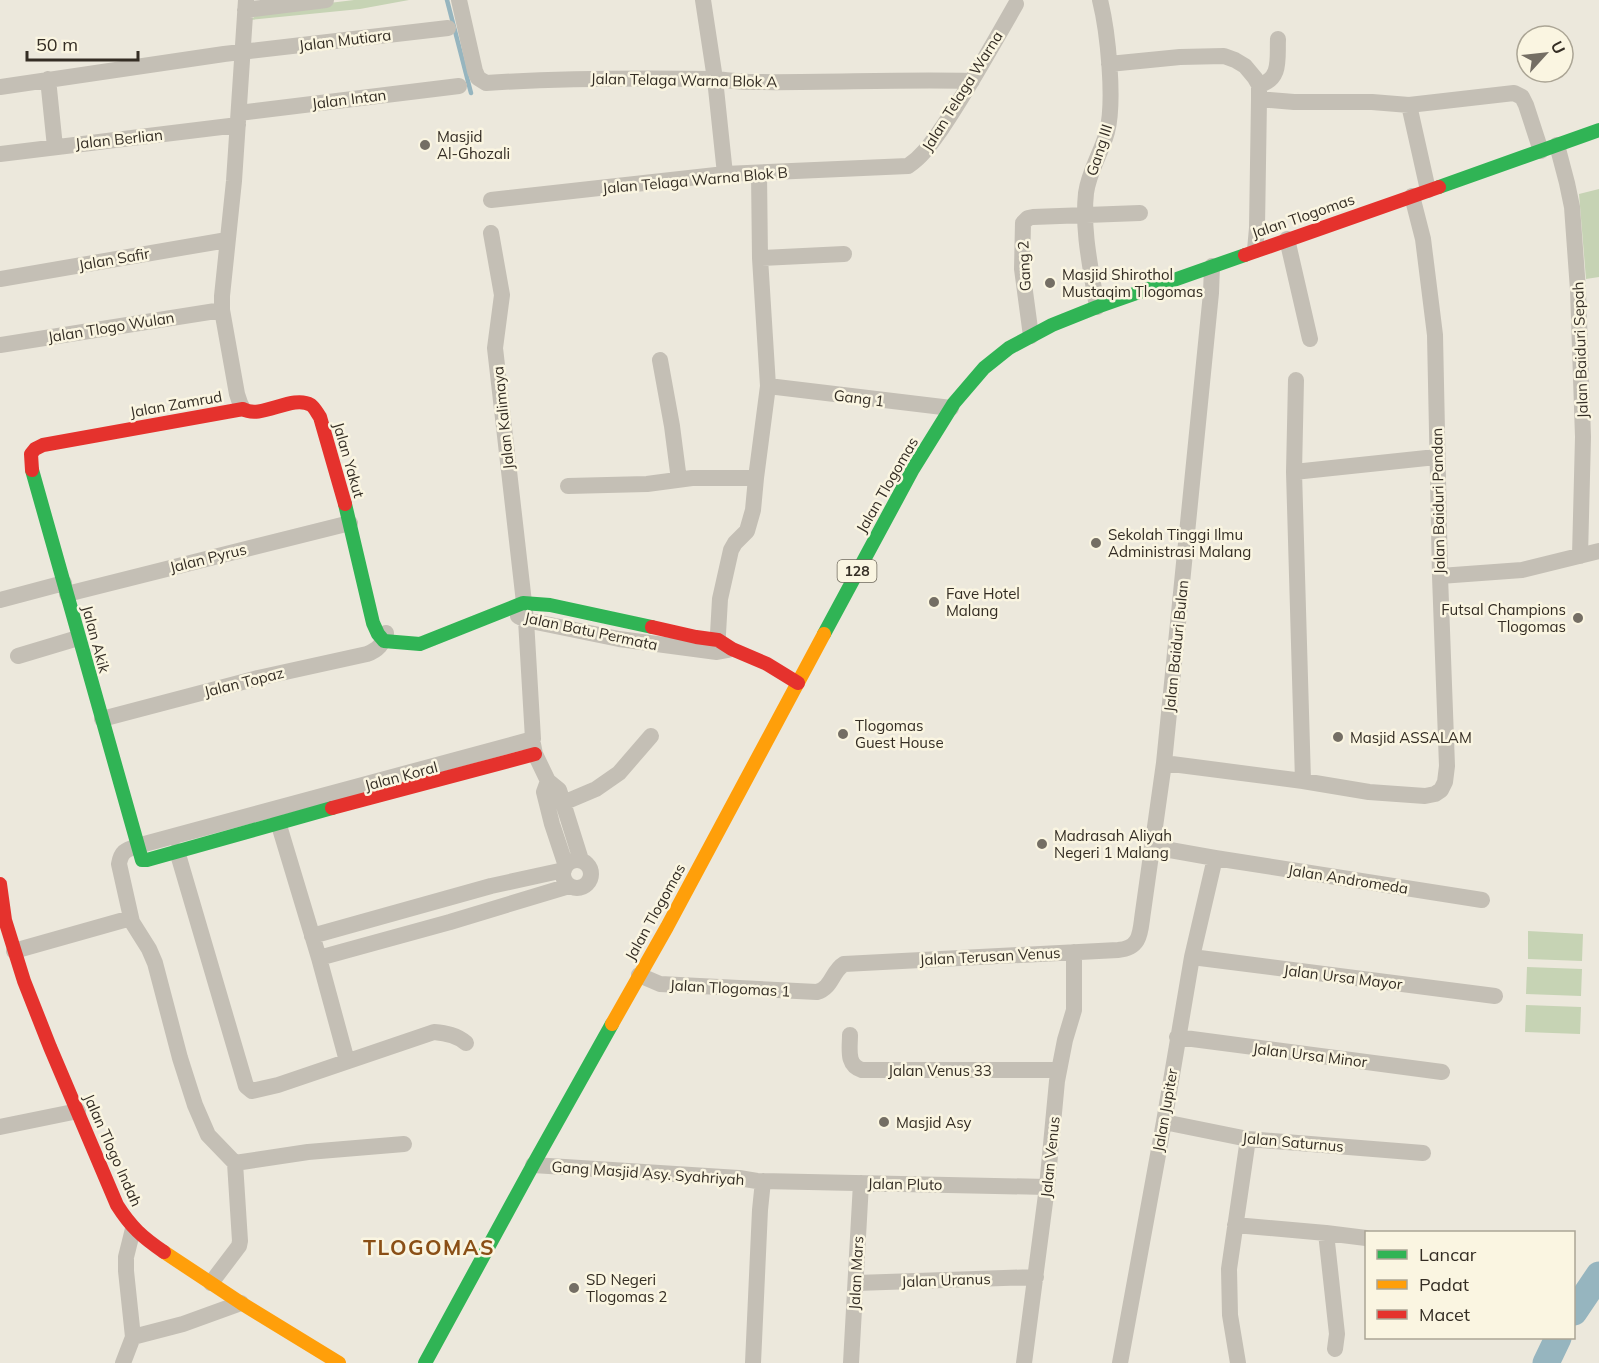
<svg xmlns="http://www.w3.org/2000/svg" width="1599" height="1363" font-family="Mulish,sans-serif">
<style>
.green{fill:#c6d3b4}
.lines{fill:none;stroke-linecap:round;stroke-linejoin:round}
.stream{stroke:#96b5bf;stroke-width:4.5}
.river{stroke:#96b5bf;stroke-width:27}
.street{stroke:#c4bfb5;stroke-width:16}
.fast{stroke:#30b455;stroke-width:14}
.slow{stroke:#ff9f0a;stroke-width:14}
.jam{stroke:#e5322d;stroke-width:14}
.poi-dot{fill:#746e64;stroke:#faf5e1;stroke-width:2}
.labels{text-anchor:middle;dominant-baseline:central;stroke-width:5;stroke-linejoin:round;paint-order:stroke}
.shield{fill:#faf5e1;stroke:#6f695d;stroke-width:1.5}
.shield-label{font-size:14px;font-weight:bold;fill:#342d24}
.street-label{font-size:15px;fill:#342d24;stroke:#faf5e1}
.poi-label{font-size:15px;fill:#342d24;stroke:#faf5e1;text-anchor:start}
.district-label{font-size:21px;font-weight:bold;letter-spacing:1.5px;fill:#8a4f16;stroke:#faf5e1}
</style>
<rect width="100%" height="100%" fill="#ece8dc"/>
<path class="green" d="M354,0H409L360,9L250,20L263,11Z
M1599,189V277L1586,279L1579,194Z
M1528,931L1583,934L1582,961L1528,959Z
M1527,967L1582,969L1581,996L1526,994Z
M1526,1005L1581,1007L1580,1034L1525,1032Z"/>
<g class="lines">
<path class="stream" d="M447,0L471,93"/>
<path class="river" d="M1574,1312L1599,1275
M1546,1363L1558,1338"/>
<path class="street" d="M459,0L475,71L478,78L486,83C562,78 638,78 714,79C727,80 741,82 754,82C827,83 900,79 972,81
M703,0L715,79L725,174
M245,10L326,0
M1109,64L1180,57L1224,56L1235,60L1245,66L1255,78L1259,85V99L1257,228L1255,250
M48,79L55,147
M1259,85C1282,79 1277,58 1278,39
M0,87L224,54L448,28
M1259,99L1294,102H1372L1409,105L1514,93L1522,97L1526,105L1541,151
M1409,105L1428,190
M239,113L459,86
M1557,145L1567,183L1572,207L1578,290L1583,437L1580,556
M0,154L238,125
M491,200L725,174L908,166C923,156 932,142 942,128C969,88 992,46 1016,4
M1287,239L1310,339
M760,258L844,254
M0,279L227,240
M1097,307C1091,269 1082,231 1086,193C1089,171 1101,154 1107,132C1115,101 1108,32 1100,0
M1031,336L1022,269L1023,223L1028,218L1033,217L1140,213
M0,345L222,310
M660,360L672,426L679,480
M1296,380L1294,472L1303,781
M768,386L951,408
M243,409L240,403L237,394L222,310V296L234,181L246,0
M1294,472L1436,457
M568,486L647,484L692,478H756
M1440,576L1522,570L1599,551
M67,594L350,523
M0,600L64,583
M518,616L526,620L619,639L717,652L728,650
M717,651L720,599L731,550L735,543L747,531L753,510L756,478L768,386L760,258L759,173
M18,656L78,638
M102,719L258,678L367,654C378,650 383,644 386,633
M533,744L535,754L548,781L559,790L581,860
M1164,763L1303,781L1369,792L1425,796L1435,794L1441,790L1445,782L1447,766L1440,576L1435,335L1423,239L1412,196
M548,781L544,792L552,824L566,866
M563,803L596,789L619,773L651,736
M278,822L319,958L347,1061
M1153,847L1215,858L1482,900
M177,851L244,1079L246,1086L252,1091L278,1085L434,1032C446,1033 457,1035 466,1043
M563 874a14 14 0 1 1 28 0a14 14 0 1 1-28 0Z
M312,936L491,886L564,870
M14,951L131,918
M1192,957L1495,996
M319,958L450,922L569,886
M639,975L660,984L817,992C832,988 832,971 844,964L1118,950C1142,948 1140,931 1143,912L1164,763L1211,293L1212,266
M850,1035C850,1049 846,1065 862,1070H1059
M1177,1037L1442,1072
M1164,1122L1248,1139L1423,1153
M0,1127L78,1111
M235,1163L308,1152L404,1144
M533,1165L739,1178L757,1181L1047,1187
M1235,1225L1326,1233L1337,1334L1335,1349
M1326,1233L1366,1238
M211,1283L239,1246L240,1241L235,1163L208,1135L195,1105L180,1058L155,963L149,949L132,922L119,864C121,852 125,850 137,846L533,739L526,620L495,348L502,295L491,233
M856,1283L1036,1277
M133,1337L183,1324L241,1303
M123,1363L133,1337L126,1271V1257L133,1229
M753,1363L760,1210L763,1181
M851,1363L861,1183
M1024,1363L1047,1187L1057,1081L1065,1040L1074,1010V952
M1120,1363L1164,1122L1192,957L1215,858
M1238,1363L1230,1315L1229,1269L1248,1139"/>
<path class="fast" d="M1439,187L1599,130
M32,470L142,860H147L332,808
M345,504L373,623L378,634L384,641L420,644L523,603L550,605L652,627
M824,634L913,469L954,403L984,368L1009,348L1052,325L1097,307L1245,255
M425,1363L533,1165L612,1024"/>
<path class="slow" d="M612,1024L667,927L824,634
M164,1252L241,1303L339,1363"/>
<path class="jam" d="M1245,255L1439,187
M32,470L31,454L35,449L43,445L243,409C261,420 292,394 311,405C315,408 317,413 320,417L345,504
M652,627L696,637L718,640L732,649L767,664L798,683
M332,808L535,754
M0,884L5,920L24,981L50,1047L117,1205C131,1227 142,1237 164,1252"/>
</g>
<g class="poi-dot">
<circle cx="425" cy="145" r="6"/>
<circle cx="1050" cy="283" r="6"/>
<circle cx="1096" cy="543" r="6"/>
<circle cx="934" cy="602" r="6"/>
<circle cx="1578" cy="618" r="6"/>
<circle cx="843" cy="734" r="6"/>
<circle cx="1338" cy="737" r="6"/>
<circle cx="1042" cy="844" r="6"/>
<circle cx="884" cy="1122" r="6"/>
<circle cx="574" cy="1288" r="6"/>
</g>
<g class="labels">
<rect class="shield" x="837.5" y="560" width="39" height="22" rx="4.5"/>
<g class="shield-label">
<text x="857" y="571">128</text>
</g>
<g class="street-label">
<text transform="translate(345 40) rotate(-7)">Jalan Mutiara</text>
<text transform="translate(684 80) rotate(1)">Jalan Telaga Warna Blok A</text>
<text transform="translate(962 91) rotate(-58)">Jalan Telaga Warna</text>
<text transform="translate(349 99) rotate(-7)">Jalan Intan</text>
<text transform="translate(119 139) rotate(-6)">Jalan Berlian</text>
<text transform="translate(1099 150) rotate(-72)">Gang III</text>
<text transform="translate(695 180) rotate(-5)">Jalan Telaga Warna Blok B</text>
<text transform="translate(1303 216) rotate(-19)">Jalan Tlogomas</text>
<text transform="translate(114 259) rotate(-10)">Jalan Safir</text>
<text transform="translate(1024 266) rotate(-93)">Gang 2</text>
<text transform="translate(111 327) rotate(-9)">Jalan Tlogo Wulan</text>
<text transform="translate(1580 350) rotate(-92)">Jalan Baiduri Sepah</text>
<text transform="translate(859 398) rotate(7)">Gang 1</text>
<text transform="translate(176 404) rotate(-10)">Jalan Zamrud</text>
<text transform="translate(503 418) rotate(-96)">Jalan Kalimaya</text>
<text transform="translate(349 460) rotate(74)">Jalan Yakut</text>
<text transform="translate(887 485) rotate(-60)">Jalan Tlogomas</text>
<text transform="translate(1438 501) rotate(-91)">Jalan Baiduri Pandan</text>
<text transform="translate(208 558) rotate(-14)">Jalan Pyrus</text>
<text transform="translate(591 631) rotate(12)">Jalan Batu Permata</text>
<text transform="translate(96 639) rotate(75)">Jalan Akik</text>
<text transform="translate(1176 646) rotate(-84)">Jalan Baiduri Bulan</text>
<text transform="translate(244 682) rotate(-14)">Jalan Topaz</text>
<text transform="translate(401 776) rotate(-15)">Jalan Koral</text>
<text transform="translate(1348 879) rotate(9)">Jalan Andromeda</text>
<text transform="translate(655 912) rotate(-61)">Jalan Tlogomas</text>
<text transform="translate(990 956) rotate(-3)">Jalan Terusan Venus</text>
<text transform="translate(1343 977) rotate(7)">Jalan Ursa Mayor</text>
<text transform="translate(730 988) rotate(3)">Jalan Tlogomas 1</text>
<text transform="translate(1310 1055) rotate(7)">Jalan Ursa Minor</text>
<text x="940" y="1070">Jalan Venus 33</text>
<text transform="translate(1165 1110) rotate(-80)">Jalan Jupiter</text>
<text transform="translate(1293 1142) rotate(5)">Jalan Saturnus</text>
<text transform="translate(113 1150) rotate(66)">Jalan Tlogo Indah</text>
<text transform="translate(1050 1157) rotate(-84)">Jalan Venus</text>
<text transform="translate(648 1173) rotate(4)">Gang Masjid Asy. Syahriyah</text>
<text transform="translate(905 1184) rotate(1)">Jalan Pluto</text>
<text transform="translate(856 1273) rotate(-87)">Jalan Mars</text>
<text transform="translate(946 1280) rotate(-2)">Jalan Uranus</text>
</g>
<g class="poi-label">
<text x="437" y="136">Masjid<tspan x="437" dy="17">Al-Ghozali</tspan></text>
<text x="1062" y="274">Masjid Shirothol<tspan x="1062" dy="17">Mustaqim Tlogomas</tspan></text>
<text x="1108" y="534">Sekolah Tinggi Ilmu<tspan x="1108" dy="17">Administrasi Malang</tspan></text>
<text x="946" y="593">Fave Hotel<tspan x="946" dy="17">Malang</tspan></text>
<text x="1566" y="609" text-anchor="end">Futsal Champions<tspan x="1566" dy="17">Tlogomas</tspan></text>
<text x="855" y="725">Tlogomas<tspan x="855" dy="17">Guest House</tspan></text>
<text x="1350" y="737">Masjid ASSALAM</text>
<text x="1054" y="835">Madrasah Aliyah<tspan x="1054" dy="17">Negeri 1 Malang</tspan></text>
<text x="896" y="1122">Masjid Asy</text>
<text x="586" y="1279">SD Negeri<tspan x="586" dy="17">Tlogomas 2</tspan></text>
</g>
<g class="district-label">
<text x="429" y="1247">TLOGOMAS</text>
</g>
</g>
<rect x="1365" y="1231" width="210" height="108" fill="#faf5e1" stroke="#aba595" stroke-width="1.5"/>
<rect x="1377" y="1250" width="30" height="9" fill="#30b455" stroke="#aba595" stroke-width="1.5"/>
<text x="1419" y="1261" font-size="18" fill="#342d24">Lancar</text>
<rect x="1377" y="1280" width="30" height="9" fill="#ff9f0a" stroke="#aba595" stroke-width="1.5"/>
<text x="1419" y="1291" font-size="18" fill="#342d24">Padat</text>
<rect x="1377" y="1310" width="30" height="9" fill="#e5322d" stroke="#aba595" stroke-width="1.5"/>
<text x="1419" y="1321" font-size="18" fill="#342d24">Macet</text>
<g transform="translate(1545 54) rotate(63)"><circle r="28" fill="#faf5e1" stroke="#aba595" stroke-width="1.5"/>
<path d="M0-4.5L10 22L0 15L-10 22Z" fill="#746e64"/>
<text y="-9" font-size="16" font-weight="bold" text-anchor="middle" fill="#342d24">U</text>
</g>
<path d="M27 51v9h111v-9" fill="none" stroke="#342d24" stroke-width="3"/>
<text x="36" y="51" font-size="18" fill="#342d24" stroke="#faf5e1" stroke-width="4.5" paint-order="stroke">50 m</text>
</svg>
